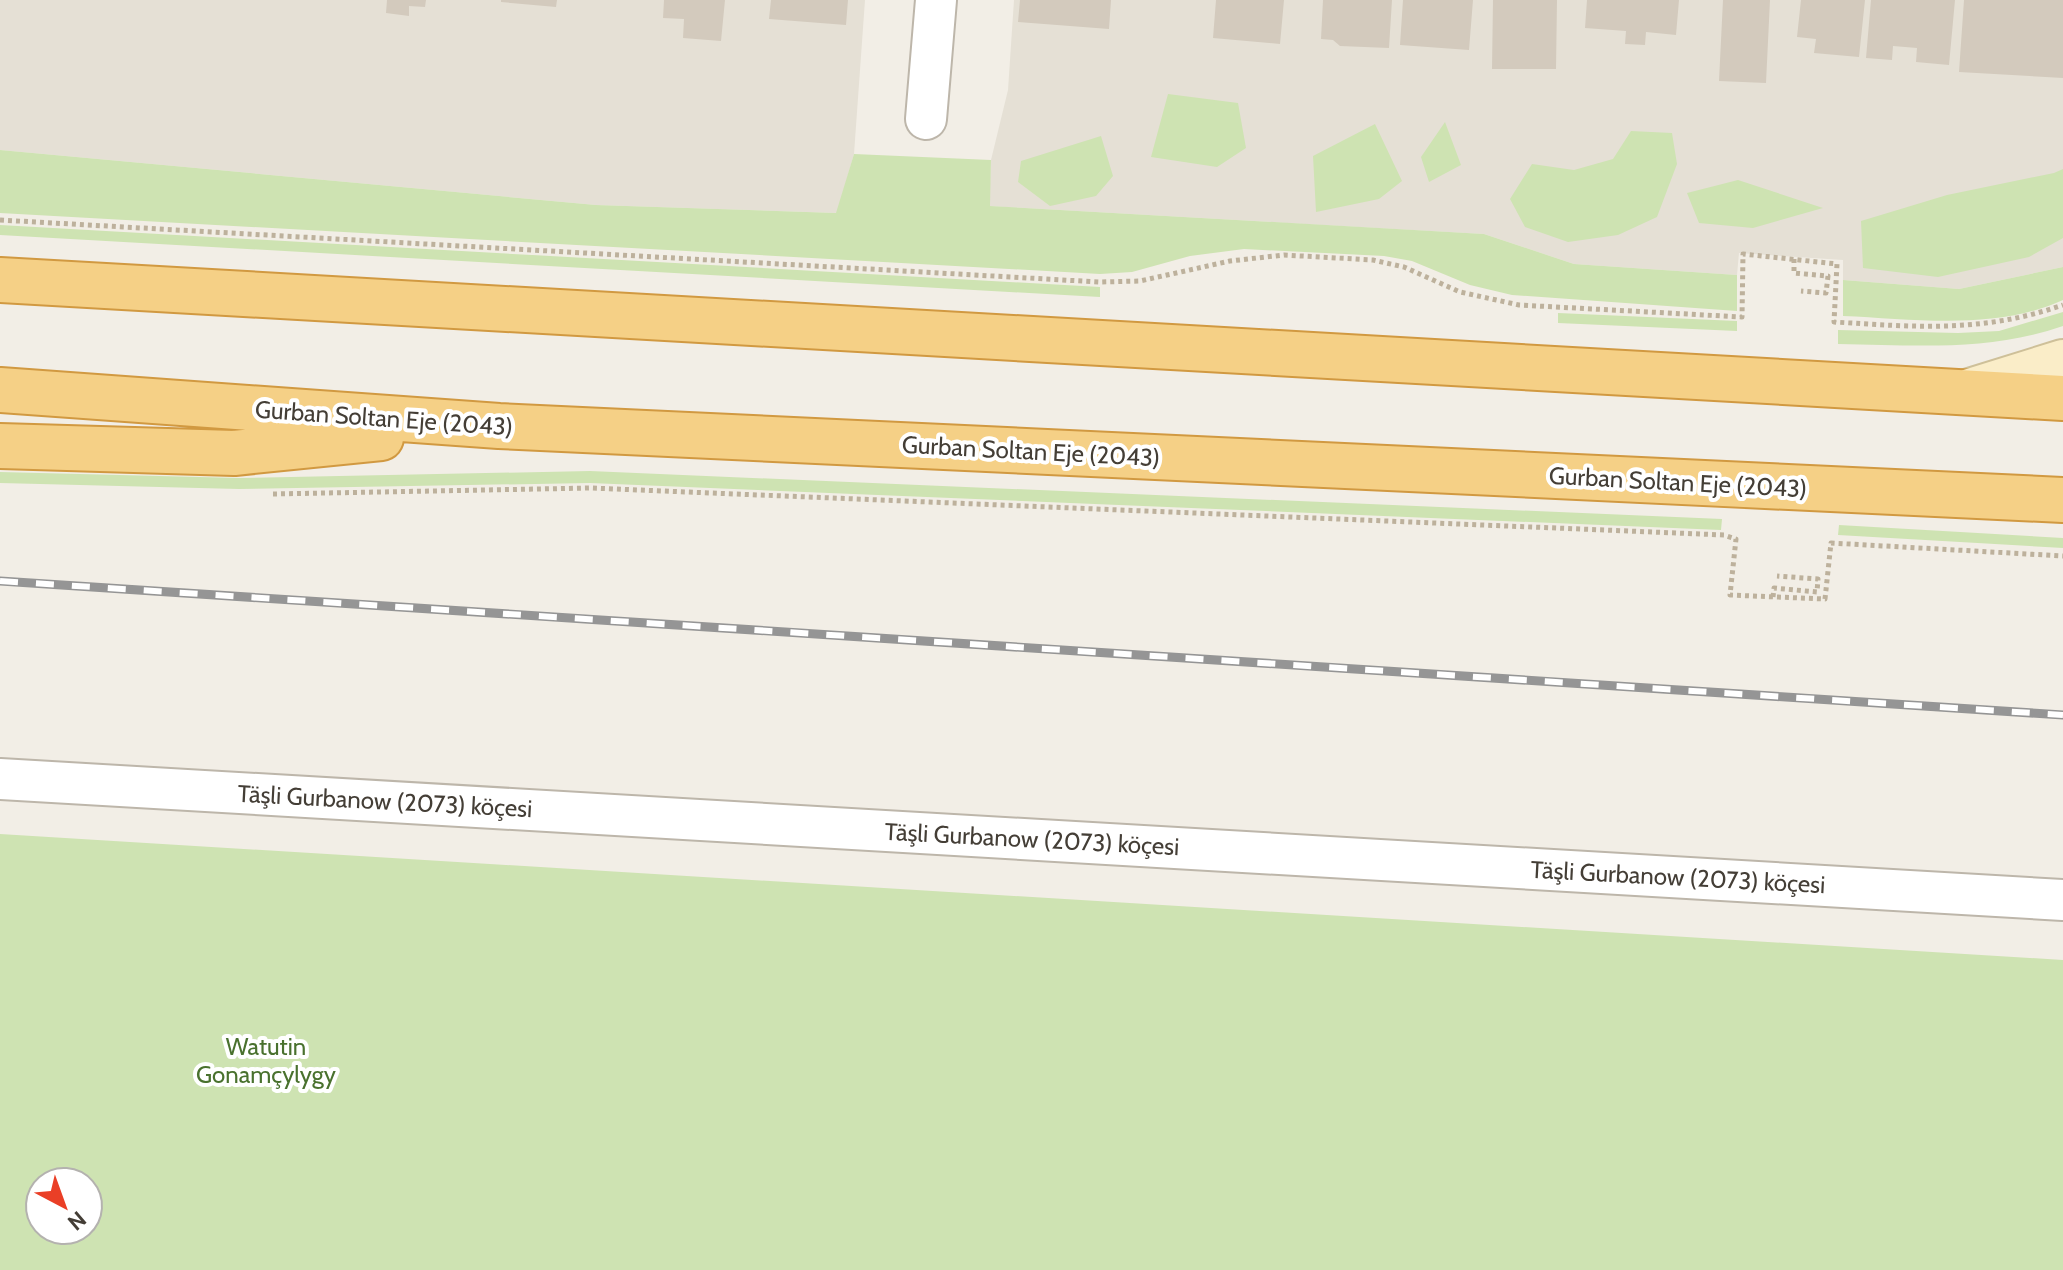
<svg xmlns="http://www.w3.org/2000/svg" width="2063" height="1270" font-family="Cabin,sans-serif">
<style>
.residential{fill:#e5e0d5}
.green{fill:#cee3b2;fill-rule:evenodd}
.building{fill:#d3cabd}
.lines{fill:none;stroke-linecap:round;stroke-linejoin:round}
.minor-casing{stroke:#bdb6aa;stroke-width:44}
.secondary-casing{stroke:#cec099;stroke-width:48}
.trunk-casing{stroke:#d19941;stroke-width:48}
.path{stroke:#bdb19c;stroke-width:5;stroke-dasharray:4 4;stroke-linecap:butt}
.minor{stroke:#fff;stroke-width:40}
.secondary{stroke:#faedc8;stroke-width:44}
.trunk{stroke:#f5d086;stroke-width:44}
.rail-casing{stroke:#959595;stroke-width:9}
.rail{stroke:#fff;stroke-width:6;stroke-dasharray:18;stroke-linecap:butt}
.labels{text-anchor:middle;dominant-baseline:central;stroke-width:8;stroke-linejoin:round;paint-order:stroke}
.street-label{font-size:24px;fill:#443e36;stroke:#fff}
.park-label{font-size:24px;fill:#49712e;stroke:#fff}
</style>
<rect width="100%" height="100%" fill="#f2eee6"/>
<path class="residential" d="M0,0H865L854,154L837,213L596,205L0,150Z
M1014,0H2063V267L1959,289L1843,280V260L1739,253L1737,275L1574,264L1484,234L989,206L991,160L1008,90Z"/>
<path class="green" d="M1168,94L1238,103L1246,148L1217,167L1151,157Z
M1445,122L1461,165L1429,182L1421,157Z
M1375,124L1402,181L1379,199L1316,212L1313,156Z
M1631,131L1672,133L1677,164L1657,217L1618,235L1568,242L1525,227L1510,199L1532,164L1574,170L1613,159Z
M1101,136L1113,176L1096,196L1050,206L1018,182L1021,161Z
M0,150L596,205L836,213L854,154L991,160L990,206L1484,234L1574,264L1737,275V311L1512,295L1470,285L1412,261L1384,256L1244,249L1190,256L1132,272L1100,274L0,213Z
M2063,169V238L2029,257L1938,277L1863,268L1861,221L1947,195L2054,173Z
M1738,180L1823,208L1753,228L1699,223L1687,193Z
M0,225L1100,287V297L0,235Z
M2063,267V300C1995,331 1915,319 1843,316V280L1959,289Z
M2063,312V326C1987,352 1917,345 1838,344V330L1958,333L1999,331Z
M1558,313L1737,321V331L1558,323Z
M590,471L1722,519L1721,530L590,483L239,489L0,483V472L239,478Z
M1839,525L2063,538V548L1838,535Z
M0,834L2063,960V1270H0ZM40,1182H88V1230H40Z"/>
<path class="building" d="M387,0H426L425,7L409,6V16L386,13Z
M501,0H557L556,7L501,2Z
M664,0H725L721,41L683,38L684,19L663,18Z
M771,0H848L846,25L769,19Z
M1020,0H1111L1109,29L1018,22Z
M1216,0H1284L1280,44L1213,38Z
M1323,0H1392L1389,48L1340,46L1333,40L1321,39Z
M1403,0H1473L1469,50L1400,45Z
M1493,0H1557L1556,69H1492Z
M1587,0H1679L1676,35L1646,32L1645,45L1625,44L1626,31L1585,28Z
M1723,0H1770L1766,83L1719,81Z
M1801,0H1865L1859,57L1814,53L1816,39L1797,37Z
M1871,0H1955L1949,65L1916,62L1917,48L1893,46L1892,60L1866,58Z
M1964,0H2063V78L1959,72Z"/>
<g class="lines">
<g class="minor-casing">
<path id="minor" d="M926,119L936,0
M0,779L2063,900"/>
</g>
<g class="secondary-casing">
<path id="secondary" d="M1970,391L2063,362"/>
</g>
<g class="trunk-casing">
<path id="trunk" d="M0,280L2063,398
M0,390L499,426L2063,500
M0,446L234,453L381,438"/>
</g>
<path class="path" d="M0,220L1099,282L1140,281L1230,261L1284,255L1373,260L1404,267L1460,292L1519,305L1742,317L1743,254L1837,264L1834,322C1917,327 1982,333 2063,305
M1794,259V273L1828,276L1826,293L1801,291
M273,494L591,488L1724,535L1736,539L1730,595L1825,599L1831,543L2063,556
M1773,597L1774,588L1817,592L1818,579L1777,576"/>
<use href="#minor" class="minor"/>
<use href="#secondary" class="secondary"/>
<use href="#trunk" class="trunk"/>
<g class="rail-casing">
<path id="rail" d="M0,581L2063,715"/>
</g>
<use href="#rail" class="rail"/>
</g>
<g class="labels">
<g class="street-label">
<text transform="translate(384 418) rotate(4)">Gurban Soltan Eje (2043)</text>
<text transform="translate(1031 451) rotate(3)">Gurban Soltan Eje (2043)</text>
<text transform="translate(1678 482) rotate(3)">Gurban Soltan Eje (2043)</text>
<text transform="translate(385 801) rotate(3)">Täşli Gurbanow (2073) köçesi</text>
<text transform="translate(1032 839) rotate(3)">Täşli Gurbanow (2073) köçesi</text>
<text transform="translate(1678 877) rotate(3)">Täşli Gurbanow (2073) köçesi</text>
</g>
<g class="park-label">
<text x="266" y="1046">Watutin<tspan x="266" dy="28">Gonamçylygy</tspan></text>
</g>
</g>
<g transform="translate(64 1206) rotate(139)"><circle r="38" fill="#ffffff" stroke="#b4b2af" stroke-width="2"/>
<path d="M0-6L14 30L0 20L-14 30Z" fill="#ea3f26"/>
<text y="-12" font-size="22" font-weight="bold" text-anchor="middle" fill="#443e36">N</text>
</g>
</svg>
